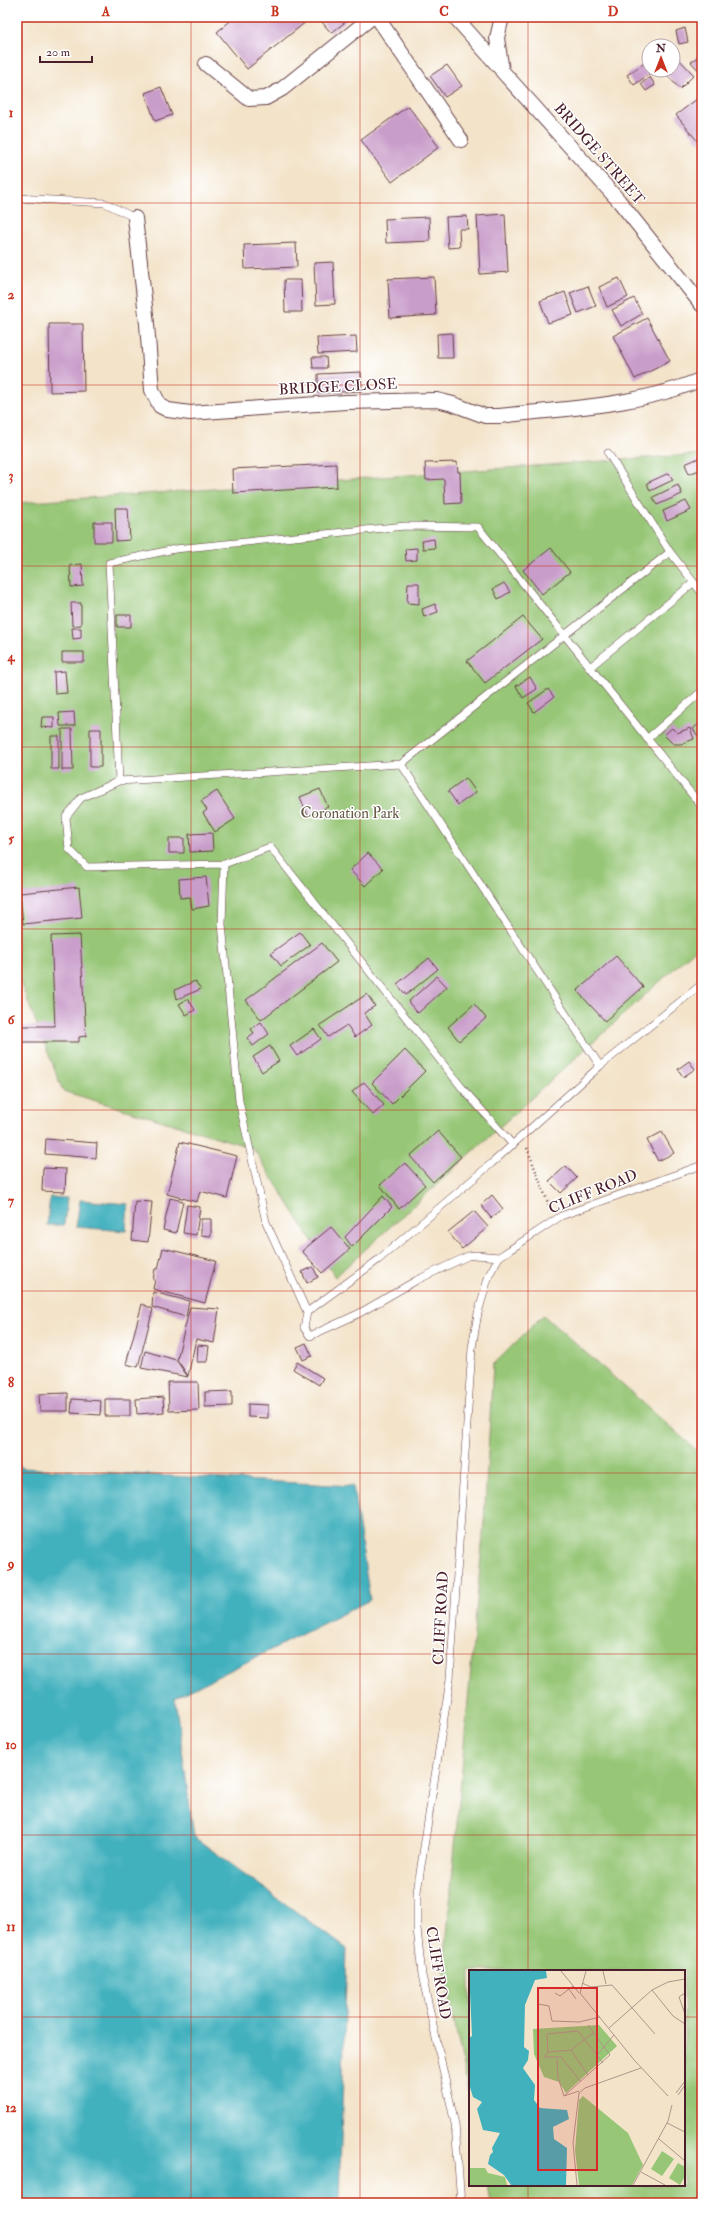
<svg xmlns="http://www.w3.org/2000/svg" width="719" height="2220" font-family="'IM FELL Double Pica',serif">
<style>
.green{fill:#96c676;stroke:#707250}
.water{fill:#42b1be;stroke:#466874}
.building{fill:#c99dca}
.lines{fill:none;stroke-linecap:round;stroke-linejoin:round}
.lane-casing{stroke:#633c43;stroke-width:8}
.street-casing{stroke:#633c43;stroke-width:16}
.path{stroke:#633c43;stroke-width:2.5;stroke-dasharray:1 3;stroke-linecap:butt}
.lane{stroke:#fff;stroke-width:7}
.street{stroke:#fff;stroke-width:14}
.grid{fill:none;stroke:#c8321e;stroke-width:1;stroke-opacity:0.55}
.labels{text-anchor:middle;dominant-baseline:central;stroke-width:3;stroke-linejoin:round;paint-order:stroke}
.street-label{font-size:15px;fill:#4a1f2b;stroke:#fff}
.park-label{font-size:15px;fill:#655945;stroke:#fff}
.inset-river{fill:none;stroke:#42b1be;stroke-width:2}
.inset-road{fill:none;stroke:#af958a;stroke-width:1}
.view{fill:#d62828;fill-opacity:0.15;stroke:#d62828;stroke-width:2}
.inset-edge{fill:none;stroke:#4a1f2b;stroke-width:2}
.neatline{fill:none;stroke:#c8321e;stroke-width:1.5}
.grid-label{font-size:13px;text-anchor:middle;font-weight:bold;fill:#c8321e}
</style>
<rect width="100%" height="100%" fill="#fff"/>
<filter id="ink" filterUnits="userSpaceOnUse"><feTurbulence type="fractalNoise" baseFrequency=".025" numOctaves="2"/><feDisplacementMap in="SourceGraphic" scale="8" xChannelSelector="R" yChannelSelector="G"/><feConvolveMatrix kernelMatrix="1 2 1 2 8 2 1 2 1" color-interpolation-filters="sRGB"/></filter>
<filter id="wash" filterUnits="userSpaceOnUse"><feTurbulence type="fractalNoise" baseFrequency=".012" numOctaves="4" result="noise"/><feDisplacementMap in="SourceGraphic" scale="16" xChannelSelector="R" yChannelSelector="G"/><feGaussianBlur stdDeviation="0.9" result="paint"/><feColorMatrix in="noise" values="0 0 0 0 0 0 0 0 0 0 0 0 0 0 0 0 0 1.4 0 .05"/><feComposite in="paint" operator="in"/></filter>
<g filter="url(#wash)">
<rect width="100%" height="100%" fill="#f3e3c9"/>
<path class="green" d="M702,454V943L335,1277L253,1148L63,1091L17,974V503Z
M543,1315L702,1455V2203H490L487,2185H684V1971H470V2101L444,1968L484,1523L493,1365Z"/>
<path class="water" d="M50,1197L67,1198L64,1225H47Z
M80,1200L128,1204L126,1231L76,1227Z
M17,1462L22,1468L353,1486L370,1600L175,1698L194,1837L347,1949L339,2203H17Z"/>
<g id="blocks">
<path class="building" d="M235,17H304L307,21L247,69L217,32Z
M318,17H352L331,33Z
M685,28L688,42L679,44L676,31Z
M673,53L694,75L680,89L662,70H673Z
M702,53V74L691,62Z
M649,60V70H655L634,85L627,75Z
M447,65L462,86L445,97L430,76Z
M650,77L655,85L646,91L641,84Z
M161,87L172,115L155,121L145,93Z
M697,99L702,105V140L699,143L676,115Z
M408,106L439,147L392,182L361,140Z
M505,214L508,272L480,274L477,216Z
M467,216L468,229H459L460,247L448,248L446,217Z
M429,217L430,241L386,243L385,219Z
M296,243L297,267L245,269L244,245Z
M333,262L335,304L316,305L314,263Z
M434,277L436,315L390,318L388,279Z
M619,278L628,297L607,307L599,287Z
M284,280H301L302,312H285Z
M588,286L596,306L578,313L570,293Z
M565,292L573,315L548,323L540,301Z
M634,298L642,314L621,326L612,310Z
M647,318L670,361L635,379L613,336Z
M49,324H83L84,391L50,392Z
M452,333L453,358H438L437,334Z
M356,336L357,352L318,354L317,338Z
M312,357H326L327,368H313Z
M361,372L362,391L318,393V374Z
M701,457L702,469L689,474L685,464Z
M457,462L458,472H460L461,503L445,504L444,479L426,480L425,463Z
M336,464L337,487L233,493L232,469Z
M669,473L673,480L650,491L647,483Z
M678,485L682,494L657,505L653,497Z
M686,501L691,510L667,521L663,511Z
M115,508H128L130,540L116,541Z
M94,522H112V542H94Z
M434,539L435,548L423,549L422,541Z
M417,548V560L406,561L405,549Z
M551,548L570,572L542,594L523,570Z
M82,564L83,586L71,587L70,565Z
M408,583H419V604L407,603Z
M504,583L510,592L498,599L493,589Z
M71,603H81V625L72,626Z
M435,604L438,612L424,617L422,609Z
M117,615H131V627H117Z
M523,617L542,639L485,683L467,661Z
M72,628H81V638L73,639Z
M62,652H84V662H62Z
M65,671L67,693L55,694L54,672Z
M530,677L537,689L523,698L516,686Z
M548,689L554,697L534,712L528,703Z
M74,712L75,726H60L59,713Z
M42,717H54V728L41,727Z
M702,721V732L698,736L693,729Z
M672,728L677,733L690,728L694,739L681,744H673L664,735Z
M62,729H72L73,770H62Z
M90,729H101V767H90Z
M51,736H59V769H51Z
M466,778L476,792L458,805L448,791Z
M320,789L328,807L308,816L300,797Z
M217,791L235,819L215,832L203,813L207,810L201,801Z
M17,823H20L22,852H17Z
M212,833L213,851L190,852L189,834Z
M169,838H184V853H169Z
M368,853L383,869L365,886L350,870Z
M206,877L209,906L192,909L190,897L180,898L179,879Z
M79,887L82,918L23,924L20,893Z
M300,932L310,945L281,966L271,953Z
M80,935L86,1036L79,1037V1042H17V1026H55L51,936Z
M322,943L337,962L261,1020L246,1000Z
M616,956L643,987L605,1021L577,991Z
M429,958L438,969L406,995L397,984Z
M437,976L447,987L418,1013L408,1002Z
M195,981L201,989L177,999L175,990Z
M367,994L375,1006L364,1013L372,1025L355,1037L347,1025L328,1037L320,1025Z
M188,999L195,1010L186,1015L179,1004Z
M474,1004L486,1018L459,1041L448,1027Z
M261,1022L269,1034L253,1046L247,1038L254,1033L251,1029Z
M314,1029L321,1039L297,1056L290,1046Z
M270,1046L279,1061L262,1072L253,1057Z
M405,1050L425,1071L392,1104L372,1083Z
M689,1061L695,1069L683,1077L678,1069Z
M364,1082L384,1105L373,1115L352,1092Z
M438,1131L461,1157L433,1182L410,1156Z
M662,1132L674,1153L658,1161L647,1140Z
M46,1139L97,1143L96,1158L45,1154Z
M180,1142L237,1156L227,1198L200,1191L197,1202L167,1194Z
M405,1163L425,1185L399,1209L380,1185Z
M566,1166L577,1178L561,1193L549,1181Z
M43,1168L66,1169L65,1192L42,1191Z
M492,1195L503,1209L491,1218L481,1205Z
M383,1196L392,1207L352,1247L345,1237Z
M170,1198L183,1201L176,1233L163,1230Z
M135,1201L152,1202L148,1242L132,1240Z
M187,1205L200,1207L196,1235L183,1233Z
M474,1211L488,1227L462,1249L448,1232Z
M201,1219H211V1236L201,1235Z
M331,1227L350,1249L322,1273L302,1251Z
M163,1248L216,1261L205,1303L153,1289L155,1280H153L155,1269H158Z
M313,1267L318,1277L307,1283L302,1272Z
M153,1292L189,1301L186,1317L152,1307Z
M142,1304L153,1309L138,1367L126,1364Z
M190,1307L219,1309L214,1343L196,1339L188,1376L177,1359Z
M306,1343L312,1356L303,1360L297,1347Z
M198,1345L209,1346L207,1362H197Z
M145,1351L176,1360L188,1377L141,1368Z
M297,1362L323,1378L319,1385L293,1369Z
M168,1382H198L199,1410L169,1411Z
M232,1391V1406L205,1407V1392Z
M68,1393V1411H40L39,1394Z
M163,1397L164,1412L137,1414L136,1399Z
M72,1399L101,1401L100,1415L71,1413Z
M105,1399H130V1416H105Z
M248,1404L268,1405V1418L248,1417Z"/>
</g>
</g>
<g filter="url(#ink)">
<use href="#blocks" fill-opacity="0" stroke="#633c43" stroke-width="1"/>
<g class="lines">
<g class="lane-casing">
<path id="lane" d="M17,198L105,203L135,218
M608,453L670,552L702,593
M589,668L693,583
M647,739L702,691
M401,764L670,552
M119,781L401,764L600,1066
M224,864L222,924L239,1101L266,1222L307,1312L378,1260L492,1163L600,1066L702,984
M513,1145L463,1089L270,847L224,864L87,867L69,849L66,817L81,798L119,781L109,563L175,549L405,526L478,527L702,807
M307,1312L304,1328L310,1336L358,1314L417,1280L468,1256L476,1255L499,1257
M461,2203L455,2124L422,1975L417,1929V1892L450,1679L472,1348L478,1313L489,1275L499,1257L561,1216L702,1165"/>
</g>
<g class="street-casing">
<path id="street" d="M377,17L461,140
M455,17L502,70
M502,17L497,38L502,71L619,201L702,305
M206,64L249,99L266,98L282,89L372,17
M135,218L147,324L152,390L160,406L168,410L190,413L346,402L437,400L453,404L485,416H499C566,408 640,406 702,379"/>
</g>
<path class="path" d="M527,1148L550,1208
M689,2203L702,2196"/>
<use href="#lane" class="lane"/>
<use href="#street" class="street"/>
</g>
</g>
<path class="grid" d="M191,17V2203M360,17V2203M528,17V1971M17,203H702M17,385H702M17,566H702M17,747H702M17,929H702M17,1110H702M17,1291H702M17,1473H702M17,1654H702M17,1835H702M17,2017H470M684,2017H702M528,2185V2203"/>
<g class="labels">
<g class="street-label">
<text transform="translate(599 154) rotate(49)">BRIDGE STREET</text>
<text transform="translate(338 387) rotate(-3)">BRIDGE CLOSE</text>
<text transform="translate(593 1192) rotate(-22)">CLIFF ROAD</text>
<text transform="translate(441 1618) rotate(-87)">CLIFF ROAD</text>
<text transform="translate(438 1973) rotate(81)">CLIFF ROAD</text>
</g>
<g class="park-label">
<text x="350" y="813">Coronation Park</text>
</g>
</g>
<g transform="translate(469 1970)">
<rect width="216" height="216" fill="#f3e3c9"/>
<path d="M130,55L148,76L97,123L90,112L75,107L65,84L64,59ZM114,126L159,163L174,195L163,215H110L106,180L110,130ZM193,181L205,189L193,206L182,199ZM209,193L216,197V206L211,215L200,208ZM0,198H16L19,203L36,207L38,215H0Z" fill="#96c676"/>
<path d="M0,1H77L78,8L66,10L56,35L55,77L60,81L59,90L54,98L66,115L65,130L71,138L98,140L100,149L84,157L85,169L98,178L97,215H42L35,205L19,194L21,185L24,182L23,178L31,163L14,160L8,139L13,132L4,127L0,114V68L3,66Z" fill="#42b1be"/>
<path class="inset-river" d="M38,206L48,203L55,215"/>
<path class="inset-road" d="M92,1L110,23M117,1L111,23L166,91L199,126M134,1L137,14M113,13L122,17L143,15L186,64M100,19L107,29M183,20L204,46L216,54M86,23L91,26L104,16M216,23L210,27L216,44M69,34L80,36L83,51L110,52L131,47M140,58L183,20L199,12L216,9M102,80L124,63M79,82L102,80L119,105M128,85L145,65M88,89L89,108L95,126L141,85L119,55M112,112L92,87H75L79,82L78,64L109,61L134,93M207,123L216,111M209,125L216,115M95,126L110,121M198,153L216,162M190,169L216,191M172,202L196,215M108,215L104,173L110,123L116,118L172,98M164,215L199,151L203,135"/>
<path class="view" d="M69,18H128V200H69Z"/>
<rect width="216" height="216" class="inset-edge"/>
</g>
<rect width="719" height="2220" fill="none" stroke="#fff" stroke-width="44"/>
<g transform="translate(661 58)"><circle r="19" fill="#ffffff" stroke="#b7a5aa"/>
<path d="M0-3L7 15L0 10L-7 15Z" fill="#c8321e"/>
<text y="-6" font-size="11" font-weight="bold" text-anchor="middle" fill="#4a1f2b">N</text>
</g>
<path d="M40 56v6h52v-6" fill="none" stroke="#4a1f2b" stroke-width="2"/>
<text x="46" y="56" font-size="12" fill="#4a1f2b" stroke="#ffffff" stroke-width="3" paint-order="stroke">20 m</text>
<rect x="22" y="22" width="675" height="2176" class="neatline"/>
<g class="grid-label">
<text x="106" y="16">A</text>
<text x="275" y="16">B</text>
<text x="444" y="16">C</text>
<text x="613" y="16">D</text>
<text x="11" y="117">1</text>
<text x="11" y="299">2</text>
<text x="11" y="480">3</text>
<text x="11" y="661">4</text>
<text x="11" y="843">5</text>
<text x="11" y="1024">6</text>
<text x="11" y="1205">7</text>
<text x="11" y="1387">8</text>
<text x="11" y="1568">9</text>
<text x="11" y="1749">10</text>
<text x="11" y="1931">11</text>
<text x="11" y="2112">12</text>
</g>
</svg>
